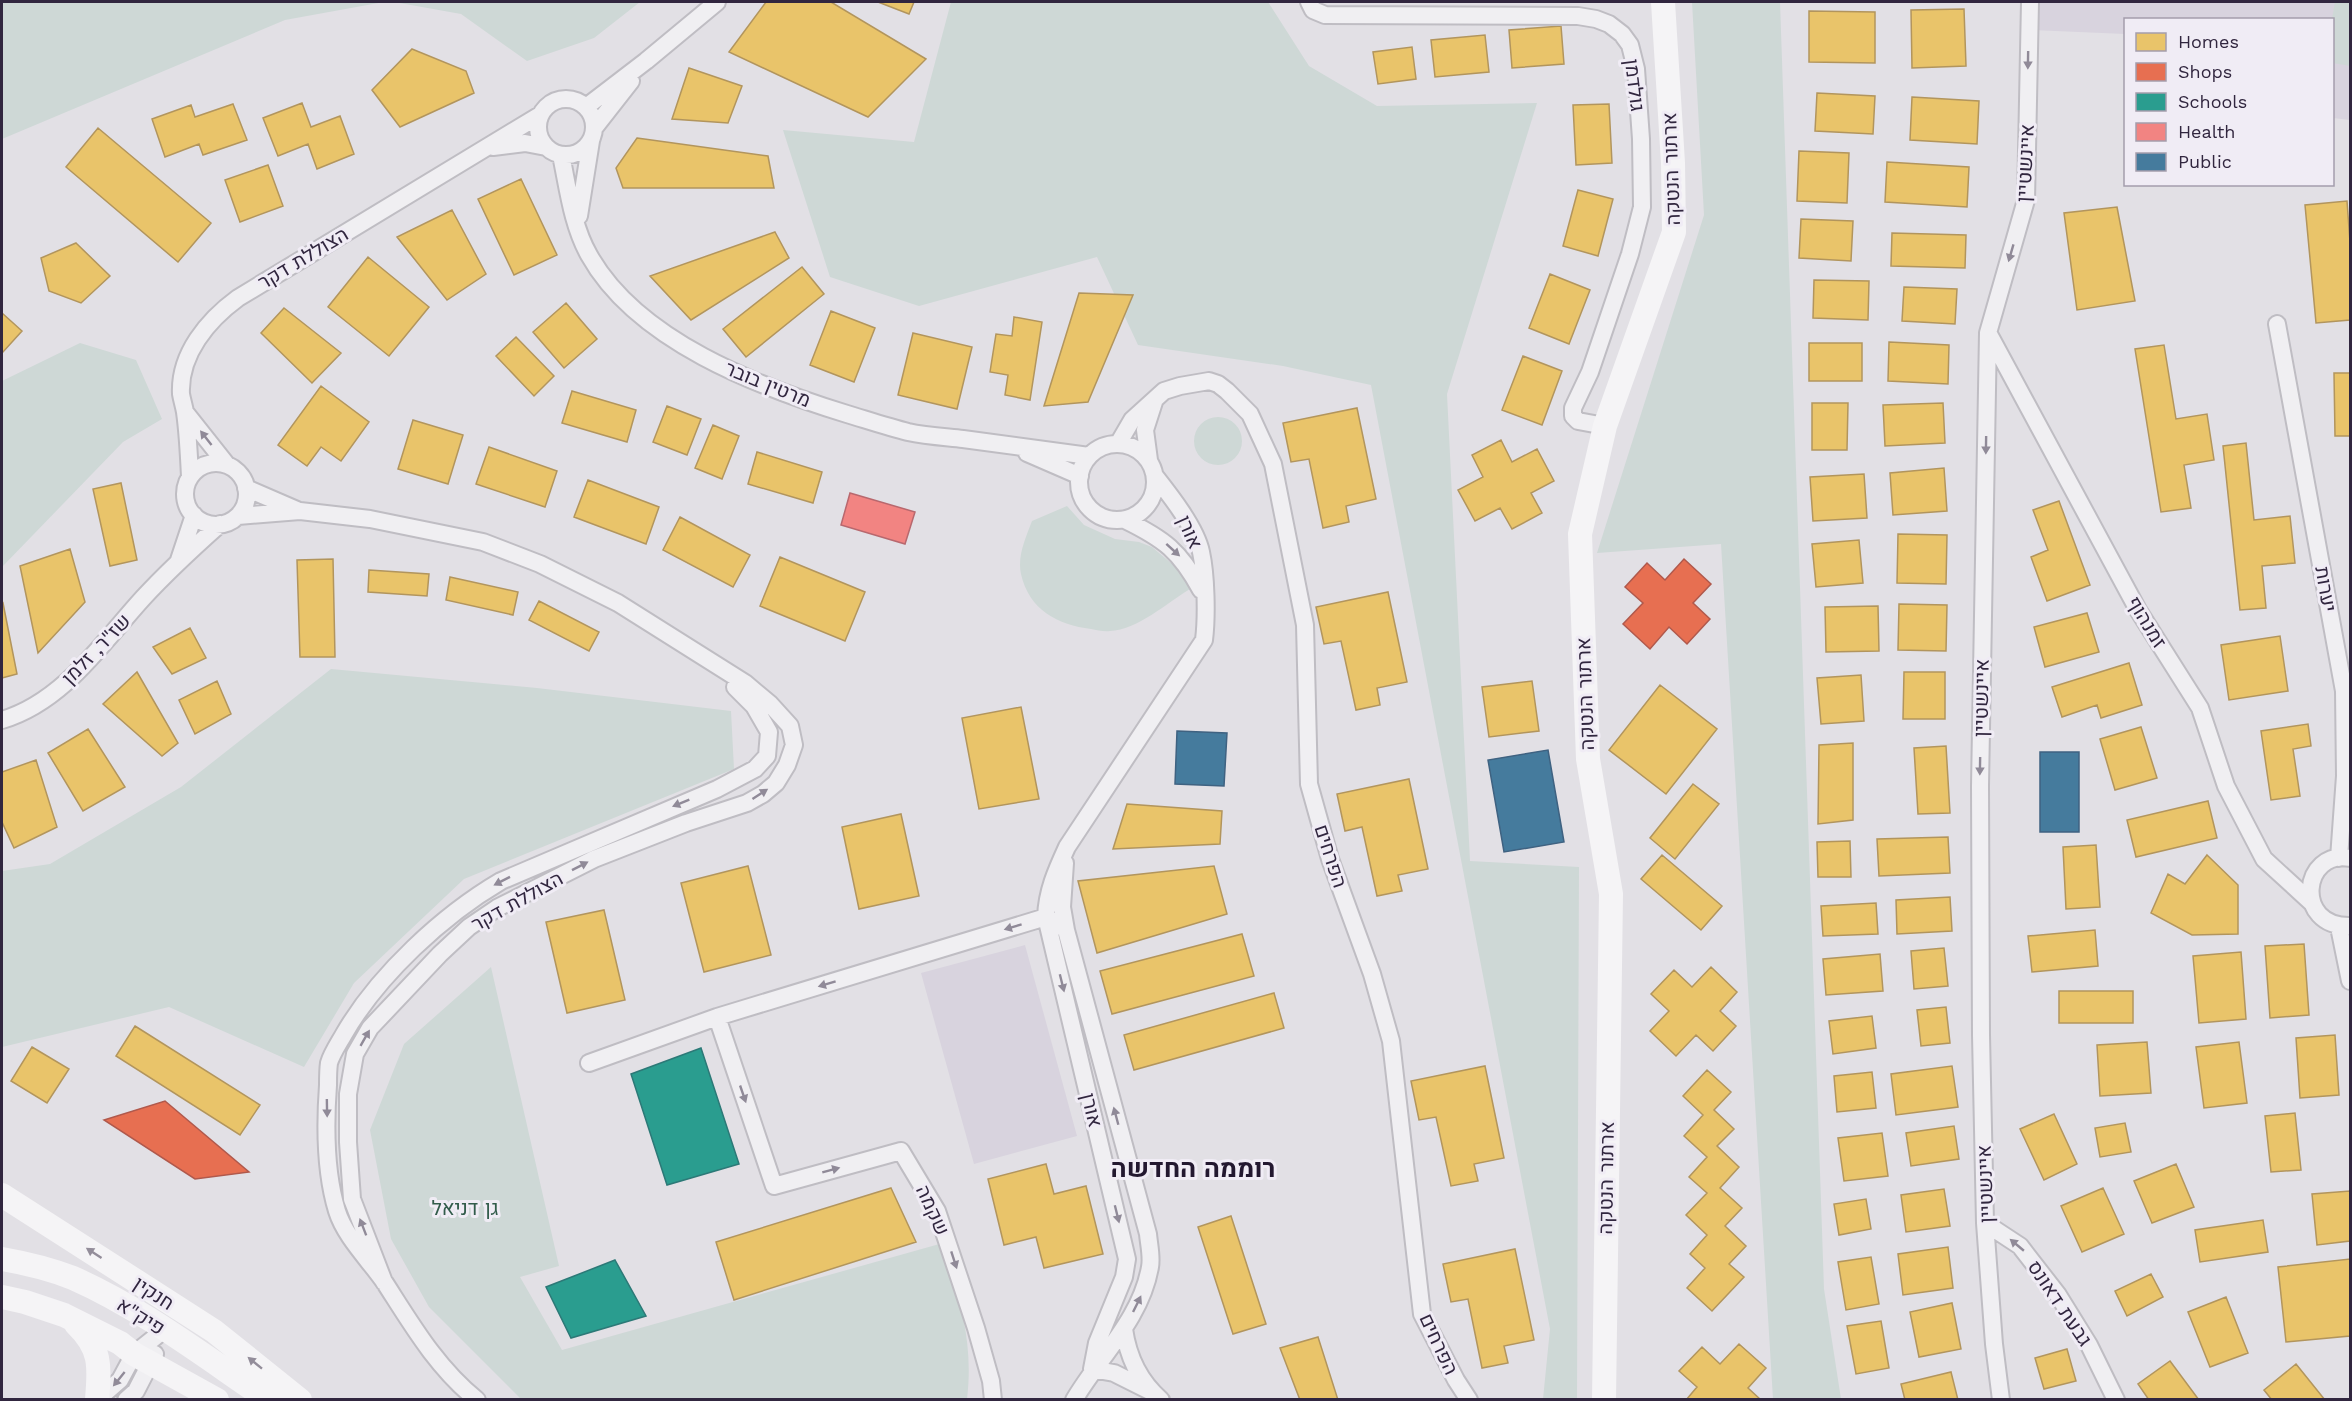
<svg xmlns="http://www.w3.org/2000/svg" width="2352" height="1401" font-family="'Work Sans',Heebo,sans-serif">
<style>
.built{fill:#d8d3de}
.green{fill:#ced8d6}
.homes{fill:#e9c46a;stroke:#b2955d;stroke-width:1.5}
.shops{fill:#e76f51;stroke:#b0594c;stroke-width:1.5}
.schools{fill:#2a9d8f;stroke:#2c7977;stroke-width:1.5}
.health{fill:#f28482;stroke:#b8686e;stroke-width:1.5}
.public{fill:#457b9d;stroke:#3f6281;stroke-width:1.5}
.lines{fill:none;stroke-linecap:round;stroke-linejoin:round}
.street-casing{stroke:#bfbdc3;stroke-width:20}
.street{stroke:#f0eff2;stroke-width:16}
.secondary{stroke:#f5f4f6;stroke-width:24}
.oneway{fill:#908a98}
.oneway2{fill:#938d9a}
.labels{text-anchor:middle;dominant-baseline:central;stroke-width:6;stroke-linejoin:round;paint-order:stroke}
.street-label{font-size:20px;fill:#31263f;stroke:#f0ecf5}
.park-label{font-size:20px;fill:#325c4b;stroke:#f0ecf5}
.district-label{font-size:26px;font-weight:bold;fill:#231830;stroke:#f0ecf5}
</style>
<rect width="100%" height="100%" fill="#e2e0e5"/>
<path class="built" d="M2032,2H2350V120L2333,118L2332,20H2126L2125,34L2032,30Z
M1025,945L1077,1136L974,1164L921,973Z"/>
<path class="green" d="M2,2H384L285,20L2,139Z
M394,2H640L594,38L527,61L461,14Z
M951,2H1268L1309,66L1377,106L1537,103L1447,394L1470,861L1579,867L1577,1399H1543L1550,1329L1371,385L1283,366L1138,345L1097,257L919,306L830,277L783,130L914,142Z
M1692,2H1780L1824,1289L1841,1399H1773L1721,544L1597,553L1704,215Z
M2335,2H2350V66L2333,63L2332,19Z
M80,343L136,360L162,419L123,442L2,567V381Z
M1194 441a24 24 0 1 1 48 0a24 24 0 1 1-48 0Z
M1067,506L1084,525L1115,539L1139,542L1152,547L1184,574L1190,589C1167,603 1137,630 1110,631C1104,632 1097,630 1091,629C1058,625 1029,610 1021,574C1017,556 1026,537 1032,521Z
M331,669L537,688L731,711L734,769L464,879L354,983L304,1067L169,1007L2,1047V871L50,864L181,787Z
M491,967L559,1266L520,1277L562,1350L943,1243C959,1298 974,1341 967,1399H521L429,1307L391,1239L370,1130L404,1044Z"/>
<path class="homes" d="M766,2H831L926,59L868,117L729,52Z
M878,2H914L909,14Z
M1964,9L1966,66L1912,68L1911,10Z
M1809,11L1875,12V63L1809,62Z
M1561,26L1564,64L1512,68L1509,30Z
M1485,35L1489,72L1435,77L1431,40Z
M1412,47L1416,79L1378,84L1373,52Z
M412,49L466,71L474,93L400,127L372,90Z
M689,68L742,86L728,123L672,119Z
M1817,93L1875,96L1873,134L1815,131Z
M1912,97L1979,101L1977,144L1910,140Z
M302,103L311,127L340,116L354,154L317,169L308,144L278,156L263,118Z
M233,104L247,140L203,155L199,144L165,157L152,119L191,105L195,117Z
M1609,104L1612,163L1576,165L1573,105Z
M98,128L211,223L178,262L66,167Z
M637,138L768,156L774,188H623L616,168Z
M1799,151L1849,153L1847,203L1797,201Z
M1887,162L1969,167L1967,207L1885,202Z
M268,165L283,206L240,222L225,180Z
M521,179L557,255L514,275L478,199Z
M1578,190L1613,199L1598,256L1563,246Z
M2347,201L2350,242V320L2316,323L2305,205Z
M2117,207L2135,301L2077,310L2064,213Z
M452,210L486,274L447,300L397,237Z
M1801,219L1853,221L1851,261L1799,258Z
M775,232L789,258L691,320L650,276Z
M1892,233L1966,235L1965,268L1891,266Z
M76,243L110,276L81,303L49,291L41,258Z
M368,257L429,307L389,356L328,307Z
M802,267L824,294L746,357L723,329Z
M1550,274L1590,290L1569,344L1529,328Z
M1814,280L1869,281L1868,320L1813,318Z
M1904,287L1957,289L1955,324L1902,321Z
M1079,293L1133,295L1088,402L1044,406Z
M566,303L597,339L564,368L533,332Z
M284,308L341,353L312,383L261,333Z
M831,311L875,328L854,382L810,365Z
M2,313L22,331L3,352L2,351Z
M1014,317L1042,322L1030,400L1005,395L1008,375L990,372L996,334L1012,336Z
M913,333L972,347L957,409L898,395Z
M516,337L554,376L534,396L496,356Z
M1889,342L1949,345L1948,384L1888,381Z
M1809,343H1862V381H1809Z
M2164,345L2176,419L2207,414L2214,460L2184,465L2191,508L2161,512L2135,349Z
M1523,356L1562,371L1542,425L1502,410Z
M2334,373H2350V436H2335Z
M321,386L369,422L341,461L321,447L307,466L278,445Z
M572,391L636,410L627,442L562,423Z
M1812,403H1848L1847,450H1812Z
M1943,403L1945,443L1885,446L1883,405Z
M667,406L701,419L687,455L653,442Z
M1357,408L1376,499L1346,506L1349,522L1323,528L1309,459L1291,462L1283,423Z
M413,420L463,435L448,484L398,469Z
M713,425L739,436L722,479L695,468Z
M1501,440L1512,462L1537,449L1554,481L1531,493L1542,513L1512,529L1500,508L1475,521L1458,490L1483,477L1472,455Z
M2246,443L2254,520L2290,516L2295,563L2262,566L2266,608L2240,610L2223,446Z
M489,447L557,471L545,507L476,484Z
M757,452L822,472L813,503L748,484Z
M1944,468L1947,511L1893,515L1890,473Z
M1864,474L1867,518L1813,521L1810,477Z
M588,480L659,507L646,544L574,517Z
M121,483L137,560L110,566L93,489Z
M2059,501L2090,585L2047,601L2031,557L2048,550L2033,510Z
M680,517L750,555L733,587L663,550Z
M1898,534L1947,535L1946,584L1897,583Z
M1859,540L1863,583L1816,587L1812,544Z
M70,549L85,602L38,653L20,566Z
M780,557L865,592L845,641L760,606Z
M333,559L335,657H300L297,560Z
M369,570L429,574L427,596L368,592Z
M450,577L518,592L513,615L446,600Z
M1388,592L1407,682L1377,688L1380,705L1356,710L1341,641L1324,644L1316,607Z
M539,601L599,632L589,651L529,620Z
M3,603L17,674L2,678V604Z
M1899,604L1947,605L1946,651L1898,650Z
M1878,606L1879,651L1826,652L1825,607Z
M2087,613L2099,652L2045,667L2034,627Z
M190,628L206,658L172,674L153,647Z
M2280,636L2288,691L2229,700L2221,645Z
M2129,663L2142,705L2101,718L2097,705L2062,717L2052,687Z
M137,672L178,743L162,756L103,704Z
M1904,672H1945V719H1903Z
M1861,675L1864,721L1821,724L1817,678Z
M217,681L231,714L195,734L179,700Z
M1532,681L1539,731L1489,737L1482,687Z
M1660,685L1717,729L1666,794L1609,750Z
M1021,707L1039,799L979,809L962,718Z
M2308,724L2311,746L2293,749L2300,796L2271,800L2261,731Z
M2141,727L2157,778L2115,790L2100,739Z
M88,729L125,787L83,811L48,753Z
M1853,743V820L1818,824L1819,745Z
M1946,746L1950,813L1918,814L1914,748Z
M36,760L57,827L14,848L2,822V772Z
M1409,779L1428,869L1398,875L1402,891L1377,896L1362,827L1345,831L1337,794Z
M1693,784L1719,804L1675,859L1650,838Z
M2208,801L2217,838L2136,857L2127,820Z
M1127,804L1222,811L1220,844L1113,849Z
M901,814L919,896L859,909L842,827Z
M1948,837L1950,873L1879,876L1877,839Z
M1850,841L1851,877H1818L1817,842Z
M2096,845L2100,907L2066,909L2063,847Z
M1662,855L1722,906L1701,930L1641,879Z
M2207,855L2238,885V934L2192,935L2151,913L2168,874L2185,884Z
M748,866L771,955L704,972L681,883Z
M1214,866L1227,914L1097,953L1078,881Z
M1950,897L1952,931L1897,934L1896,900Z
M1876,903L1878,934L1823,936L1821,906Z
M604,910L625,1000L567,1013L546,922Z
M2095,930L2098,966L2032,972L2028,936Z
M1242,934L1254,976L1112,1014L1100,971Z
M2304,944L2309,1015L2270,1018L2265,946Z
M1944,948L1948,986L1914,989L1911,951Z
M2241,952L2246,1019L2199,1023L2193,956Z
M1880,954L1883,991L1826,995L1823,959Z
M1711,967L1737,992L1720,1011L1736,1026L1713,1051L1696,1035L1676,1056L1650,1031L1669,1011L1651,994L1674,970L1692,987Z
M2059,991H2133V1023H2059Z
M1274,993L1284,1028L1134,1070L1124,1035Z
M1946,1007L1950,1043L1921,1046L1917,1010Z
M1872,1016L1876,1048L1833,1054L1829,1021Z
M135,1026L260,1105L240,1135L116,1056Z
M2335,1035L2339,1095L2300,1098L2296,1038Z
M2147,1042L2151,1093L2100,1096L2097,1045Z
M2239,1042L2247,1103L2204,1108L2196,1047Z
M32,1047L69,1069L47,1103L11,1081Z
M1485,1066L1504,1158L1474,1164L1478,1181L1451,1186L1436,1117L1419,1120L1411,1081Z
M1952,1066L1958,1107L1896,1115L1891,1074Z
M1707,1070L1731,1092L1714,1110L1734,1129L1717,1146L1739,1167L1720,1188L1742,1208L1725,1226L1746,1246L1729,1264L1744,1277L1712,1311L1687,1288L1705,1268L1690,1254L1707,1235L1686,1215L1707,1193L1689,1177L1707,1157L1684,1136L1703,1115L1683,1096Z
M1872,1072L1876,1108L1837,1112L1834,1076Z
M2295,1113L2301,1170L2271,1172L2265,1116Z
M2054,1114L2077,1164L2044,1180L2020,1129Z
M2125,1123L2131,1152L2100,1157L2095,1128Z
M1954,1126L1959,1159L1911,1166L1906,1133Z
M1882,1133L1888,1176L1844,1181L1838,1138Z
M1046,1164L1054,1194L1086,1186L1103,1254L1044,1268L1036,1237L1004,1245L988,1179Z
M2176,1164L2194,1207L2152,1223L2134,1181Z
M891,1188L916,1242L734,1300L716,1242Z
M2103,1188L2124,1234L2082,1252L2061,1206Z
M1944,1189L1950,1226L1906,1232L1901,1195Z
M2350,1191V1241L2317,1245L2312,1194Z
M1866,1199L1871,1229L1839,1235L1834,1204Z
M1231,1216L1266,1324L1233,1334L1198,1227Z
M2263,1220L2268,1252L2200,1262L2195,1230Z
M1948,1247L1953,1288L1903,1295L1898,1254Z
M1515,1249L1534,1340L1504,1346L1508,1363L1482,1368L1468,1299L1451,1302L1443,1264Z
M1871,1257L1879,1304L1846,1310L1838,1262Z
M2350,1259V1336L2286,1342L2278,1267Z
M2151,1274L2163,1297L2127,1316L2115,1291Z
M2226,1297L2248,1353L2210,1367L2188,1312Z
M1952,1303L1961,1349L1919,1357L1910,1312Z
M1881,1321L1889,1368L1856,1374L1847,1326Z
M1318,1337L1338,1400H1300L1280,1348Z
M1739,1344L1766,1368L1748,1388L1761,1400H1686L1697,1387L1679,1371L1702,1347L1720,1364Z
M2067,1349L2076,1381L2044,1389L2035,1358Z
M2170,1361L2199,1400H2149L2138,1384Z
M2296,1364L2325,1400H2272L2264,1390Z
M1951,1372L1958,1400H1905L1901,1384Z"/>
<path class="shops" d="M1684,559L1711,584L1693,603L1710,619L1687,644L1669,627L1650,649L1623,624L1643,603L1625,587L1647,563L1665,580Z
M165,1101L249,1172L195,1179L104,1120Z"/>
<path class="schools" d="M701,1048L739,1164L667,1185L631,1074Z
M615,1260L646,1316L571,1338L546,1287Z"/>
<path class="health" d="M850,493L915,512L905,544L841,525Z"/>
<path class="public" d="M1177,731L1227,733L1224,786L1175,784Z
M1548,750L1564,842L1504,852L1488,760Z
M2040,752H2079V832H2040Z"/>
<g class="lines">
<g class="street-casing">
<path id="street" d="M1309,2L1313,10L1325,15L1578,16L1596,19L1609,24L1622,34L1630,45L1636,69L1641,139L1642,207L1630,254L1590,372L1573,408V416L1578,421L1605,426
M538 127a28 28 0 1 1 56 0a28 28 0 1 1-56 0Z
M586,107L646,61L717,2
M595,127L631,81
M493,147L525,143L546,147
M561,155C568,188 572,225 589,255C637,341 759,387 847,414C867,420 888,427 908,432C926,436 945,437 963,439C1005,445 1047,450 1089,456
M579,216L591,141
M2277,324L2344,691L2345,776L2339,858
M1990,336L2138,610L2200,708L2226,786L2264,859L2311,902
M185,412L227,465
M1079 482a38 38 0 1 1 76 0a38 38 0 1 1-76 0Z
M1118,444L1132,420L1164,391L1180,386L1209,381L1218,384L1227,391L1250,414L1273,464L1305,625L1309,784L1330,859L1372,974L1391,1041L1422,1314L1456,1380L1469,1400
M1027,453L1080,476
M1149,460L1145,430L1154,402
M185 494a31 31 0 1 1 62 0a31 31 0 1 1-62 0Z
M190,477C189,455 188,433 185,412C184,406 182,400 181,394C179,354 208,320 238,298L540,115
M246,488L297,510
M238,516L300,511L370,519L483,542L540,564L618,603L745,683L770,704L790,726L794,745L787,765L776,783L763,794L747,803L686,823L594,859L497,908L469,927L440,954L370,1028L355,1054L348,1094V1142L352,1199L384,1282
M1125,520C1164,539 1180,551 1201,590
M179,560L194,515
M2,720C63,702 102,643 143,598C167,572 193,548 220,524
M2350,858C2302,849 2293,927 2350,926
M1065,863L1062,907L1066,930L1148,1234C1149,1245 1152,1257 1150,1267C1141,1319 1100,1356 1074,1400
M2339,927L2350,981
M589,1063L717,1017
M1985,1223L2020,1246L2058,1295L2089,1345L2116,1400
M1124,1329C1128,1357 1139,1381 1161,1400
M1092,1369L1097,1343L1124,1277L1127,1259L1046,917C1047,891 1056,871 1067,847L1204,640C1207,616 1206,575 1201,552C1196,528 1170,495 1155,476
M1092,1369L1114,1373L1150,1391
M97,1400L120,1380L134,1354L164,1330
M126,1400L136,1391L155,1354
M477,1400C437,1368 412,1325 385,1283C370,1261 345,1237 337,1211C325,1172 325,1126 328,1085C328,1078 328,1070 329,1063C332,1053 339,1043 344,1034C378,975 443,915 501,881L717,789L755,769L767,756L769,732L754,706L735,687
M993,1400L991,1381L976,1328L937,1211L901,1151L774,1186L717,1017L1046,917L1055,921L1066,930
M2001,1400L1994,1344L1985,1223L1981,1035L1980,786L1988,333L2026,200L2030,2"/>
</g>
<use href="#street" class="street"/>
<path class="secondary" d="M2,1195L214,1331L300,1400
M2,1259C25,1263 50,1269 73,1278C143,1309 205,1357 269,1400
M2,1297L25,1302L64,1315L120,1343L134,1354L217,1400
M76,1324C101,1348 100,1366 97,1399
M1604,1400L1611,894L1588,759L1580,534L1605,426L1674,232L1673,163L1663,2"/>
</g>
<defs><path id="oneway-solid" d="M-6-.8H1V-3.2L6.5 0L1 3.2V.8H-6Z" transform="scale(1.5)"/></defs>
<g class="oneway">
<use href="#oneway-solid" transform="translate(2028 60) rotate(91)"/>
<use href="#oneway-solid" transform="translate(2011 253) rotate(106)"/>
<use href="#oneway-solid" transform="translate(206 438) rotate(-128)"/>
<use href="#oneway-solid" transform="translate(1986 445) rotate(91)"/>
<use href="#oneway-solid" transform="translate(1173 550) rotate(42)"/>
<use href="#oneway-solid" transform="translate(1980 766) rotate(91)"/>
<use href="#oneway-solid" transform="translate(760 794) rotate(-33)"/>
<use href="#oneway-solid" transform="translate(681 803) rotate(158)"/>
<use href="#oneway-solid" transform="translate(580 866) rotate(-27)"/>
<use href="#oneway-solid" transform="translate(502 881) rotate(153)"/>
<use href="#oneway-solid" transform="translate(1013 927) rotate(163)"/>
<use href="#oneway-solid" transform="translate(1062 983) rotate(76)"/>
<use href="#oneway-solid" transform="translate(827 984) rotate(163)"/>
<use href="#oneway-solid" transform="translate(365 1038) rotate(-60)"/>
<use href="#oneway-solid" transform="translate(743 1094) rotate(71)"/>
<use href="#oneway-solid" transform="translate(327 1108) rotate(89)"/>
<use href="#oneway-solid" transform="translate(1116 1116) rotate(-105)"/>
<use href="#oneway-solid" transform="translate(831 1170) rotate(-15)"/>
<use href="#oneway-solid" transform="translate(1117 1214) rotate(76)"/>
<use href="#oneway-solid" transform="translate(363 1227) rotate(-111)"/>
<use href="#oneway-solid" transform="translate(2017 1245) rotate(-140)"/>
<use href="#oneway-solid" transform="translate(954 1260) rotate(72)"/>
<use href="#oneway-solid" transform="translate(1137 1304) rotate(-64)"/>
<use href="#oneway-solid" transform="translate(119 1379) rotate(129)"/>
</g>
<g class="oneway2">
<use href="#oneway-solid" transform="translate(94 1253) rotate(-147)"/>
<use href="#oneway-solid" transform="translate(255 1363) rotate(-141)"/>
</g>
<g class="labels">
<g class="street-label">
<text transform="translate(1635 85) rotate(83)">גולדמן</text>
<text transform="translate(2025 163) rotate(-87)">איינשטיין</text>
<text transform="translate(1671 169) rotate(-92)">ארתור הנטקה</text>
<text transform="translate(303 258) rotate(-31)">הצוללת דקר</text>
<text transform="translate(768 384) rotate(22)">מרטין בובר</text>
<text transform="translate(1190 532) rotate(66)">אורן</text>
<text transform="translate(2326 589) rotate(80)">יערות</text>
<text transform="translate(2147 622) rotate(59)">זמנהוף</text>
<text transform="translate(96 649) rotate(-46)">שז"ר, זלמן</text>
<text transform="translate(1585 694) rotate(-92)">ארתור הנטקה</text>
<text transform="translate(1981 698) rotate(-89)">איינשטיין</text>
<text transform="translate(1331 856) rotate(72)">הפרחים</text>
<text transform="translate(517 901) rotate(-29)">הצוללת דקר</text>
<text transform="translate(1092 1110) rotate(76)">אורן</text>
<text transform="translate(1606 1178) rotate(-89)">ארתור הנטקה</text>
<text transform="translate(1985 1184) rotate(-92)">איינשטיין</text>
<text transform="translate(933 1210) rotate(65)">שקמה</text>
<text transform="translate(154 1293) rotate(33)">חנקין</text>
<text transform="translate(2060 1303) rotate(56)">גבעת דאונס</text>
<text transform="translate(141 1316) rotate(32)">פיק"א</text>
<text transform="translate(1439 1344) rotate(65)">הפרחים</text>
</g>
<g class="park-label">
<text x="465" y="1208">גן דניאל</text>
</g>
<g class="district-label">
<text x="1193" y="1168">רוממה החדשה</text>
</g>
</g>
<rect width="2352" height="1401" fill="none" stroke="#31263f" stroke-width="6"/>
<rect x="2124" y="18" width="210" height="168" fill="#f0ecf5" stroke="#a49dac" stroke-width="1.5"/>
<rect x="2136" y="33" width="30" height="18" fill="#e9c46a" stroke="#a49dac" stroke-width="1.5"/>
<text x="2178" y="48" font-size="18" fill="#31263f">Homes</text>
<rect x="2136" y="63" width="30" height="18" fill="#e76f51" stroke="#a49dac" stroke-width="1.5"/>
<text x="2178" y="78" font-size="18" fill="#31263f">Shops</text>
<rect x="2136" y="93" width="30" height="18" fill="#2a9d8f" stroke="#a49dac" stroke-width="1.5"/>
<text x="2178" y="108" font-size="18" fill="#31263f">Schools</text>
<rect x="2136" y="123" width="30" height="18" fill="#f28482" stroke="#a49dac" stroke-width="1.5"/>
<text x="2178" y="138" font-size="18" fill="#31263f">Health</text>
<rect x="2136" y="153" width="30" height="18" fill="#457b9d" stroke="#a49dac" stroke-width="1.5"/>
<text x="2178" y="168" font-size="18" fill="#31263f">Public</text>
</svg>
